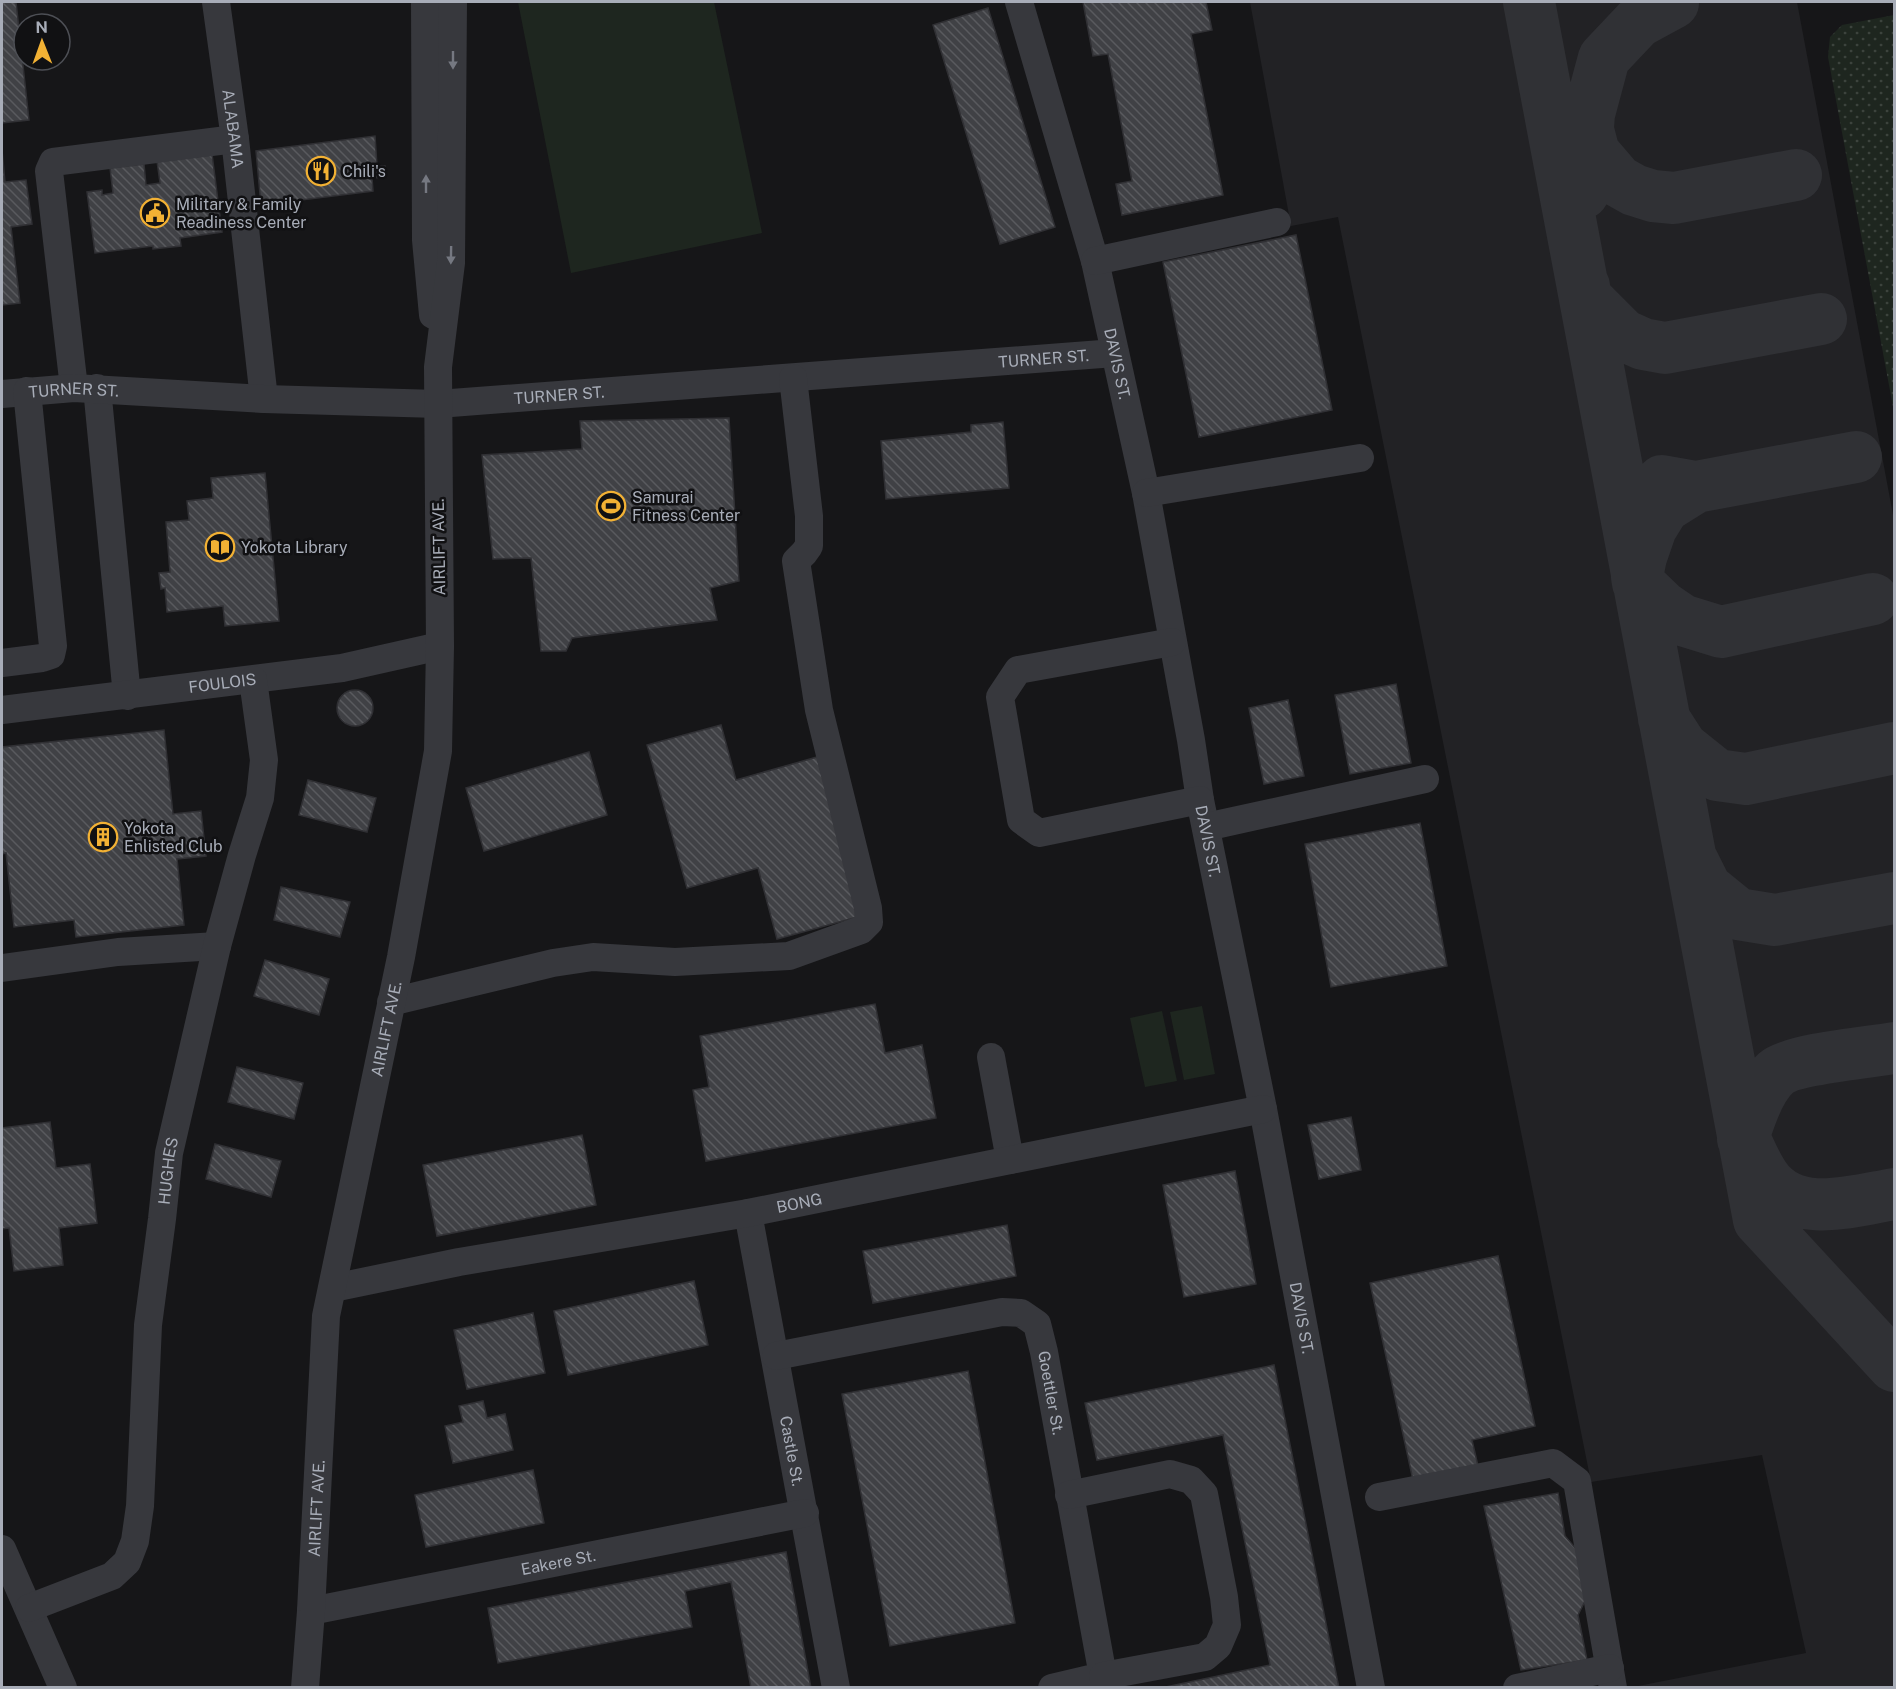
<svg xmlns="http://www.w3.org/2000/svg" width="1896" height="1689" font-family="'Public Sans',sans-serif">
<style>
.built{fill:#222225}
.grass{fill:url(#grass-dots)}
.green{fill:#1e261f}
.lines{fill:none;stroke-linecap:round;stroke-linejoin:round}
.taxiway{stroke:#303135;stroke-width:52}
.building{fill:url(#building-back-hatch);stroke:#303034;stroke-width:1.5}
.minor{stroke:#37383d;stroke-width:28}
.oneway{fill:#757881}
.labels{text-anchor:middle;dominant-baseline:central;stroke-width:5;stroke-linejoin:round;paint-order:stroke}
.street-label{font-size:16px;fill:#a8adb8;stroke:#111113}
.poi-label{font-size:16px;fill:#a8adb8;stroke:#111113;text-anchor:start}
</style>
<defs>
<pattern id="grass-dots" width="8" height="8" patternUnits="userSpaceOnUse" patternTransform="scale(1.5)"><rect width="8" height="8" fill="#1e261f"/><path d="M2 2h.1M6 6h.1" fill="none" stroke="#3c433d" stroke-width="1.8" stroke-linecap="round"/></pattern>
<pattern id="building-back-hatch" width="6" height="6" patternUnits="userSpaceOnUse" patternTransform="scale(1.5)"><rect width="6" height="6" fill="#404145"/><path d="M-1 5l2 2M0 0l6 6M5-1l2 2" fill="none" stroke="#595a5e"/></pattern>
</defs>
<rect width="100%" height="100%" fill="#161618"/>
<path class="built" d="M1250,2H1797L1894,520V1687H1633L1806,1653L1762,1455L1591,1482L1338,217L1291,226Z"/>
<path class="grass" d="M1894,15V412L1828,57L1830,37L1842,25Z"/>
<path class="green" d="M518,2H714L762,233L571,273Z
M1202,1006L1215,1074L1184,1080L1170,1012Z
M1162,1011L1177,1081L1145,1087L1130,1018Z"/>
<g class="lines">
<path class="taxiway" d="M1529,2L1759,1220L1894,1366
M1588,130L1594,153L1618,181L1634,190L1653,196L1674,198L1796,175
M1583,193L1589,114L1604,58L1638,22L1673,3
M1584,286L1585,297L1623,335L1643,344L1665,348L1821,319
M1662,481L1696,487L1856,457
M1696,487L1664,507L1651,528L1641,557L1637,577L1638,583L1663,607L1682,620L1721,632L1873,599
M1664,719L1682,747L1717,775L1746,779L1894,748
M1693,862L1706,888L1738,914L1775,920L1894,898
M1743,1139C1749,1119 1760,1087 1776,1073C1792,1059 1871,1052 1894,1048
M1748,1146C1753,1157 1758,1168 1765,1178C1794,1220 1854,1201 1894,1194"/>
</g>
<path class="building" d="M2,2H16L29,120L2,123Z
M1083,2H1206L1212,30L1191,34L1223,195L1122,215L1116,184L1132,181L1108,54L1093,56Z
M988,8L1055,227L1000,244L933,25Z
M375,136L377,166H385V177L372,178L373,191L261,205L256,151Z
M2,150L5,182L26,180L32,224L11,227L20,303L2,305Z
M212,154L222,232L180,238L181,246L153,249V246L95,253L87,192L102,190V195L113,193L110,168L144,164L146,185L160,183L157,161Z
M1296,235L1332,410L1199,437L1163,262Z
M729,418L739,581L710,588L717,620L572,638L566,651H541L531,558L493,559L482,455L582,449L580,421Z
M1003,422L1009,488L886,499L881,441L971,432V425Z
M265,473L279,621L225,626L223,606L167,612L165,588L161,589L159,573L170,572L166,522L189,520L187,501L213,498L211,478Z
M1396,684L1411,763L1350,774L1335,695Z
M337 708a18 18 0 1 1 36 0a18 18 0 1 1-36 0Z
M1288,700L1304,776L1264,784L1249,708Z
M721,725L736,780L817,757L861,916L777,939L758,868L687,888L647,745Z
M164,730L173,814L201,811L206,856L177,859L184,925L76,937L74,920L14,927L6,853L2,854V747Z
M589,752L607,815L484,851L466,788Z
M308,780L376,798L367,832L299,815Z
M1420,823L1447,966L1331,987L1305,844Z
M281,887L350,902L340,937L274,920Z
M265,960L329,979L319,1015L254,996Z
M875,1004L885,1053L922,1045L936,1118L706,1161L693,1090L709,1087L700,1036Z
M237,1067L303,1083L294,1119L228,1102Z
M1351,1117L1361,1170L1319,1179L1308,1125Z
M50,1122L56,1168L90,1164L97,1223L59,1228L63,1265L14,1271L9,1228L2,1229V1128Z
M582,1135L596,1205L437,1236L423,1165Z
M215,1144L281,1161L271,1197L206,1179Z
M1235,1171L1256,1284L1184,1297L1163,1185Z
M1007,1225L1016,1276L873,1303L863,1251Z
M1498,1256L1535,1426L1472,1440L1478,1466L1413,1480L1370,1283Z
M694,1281L708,1345L568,1375L554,1311Z
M533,1313L545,1373L467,1389L454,1330Z
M1274,1365L1339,1688H1161L1270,1665L1223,1435L1097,1460L1085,1403Z
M968,1371L1015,1623L890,1646L842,1394Z
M483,1401L487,1418L505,1414L513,1450L453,1463L445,1426L463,1422L459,1406Z
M533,1470L544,1523L426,1547L415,1495Z
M1558,1493L1565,1536L1577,1550L1588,1595L1578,1615L1587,1660L1521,1670L1484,1506Z
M786,1552L811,1688H751L731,1582L685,1591L692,1627L498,1663L488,1608Z"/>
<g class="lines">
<g class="minor">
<path id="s1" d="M216,2L235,139L264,399"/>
<path d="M425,2L426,240L433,315"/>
<path id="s2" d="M1019,2L1095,261L1146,493L1191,740L1200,800L1263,1109L1371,1688"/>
<path d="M1095,261L1277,222"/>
<path d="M74,388L49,171L53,162L235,139"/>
<path d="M97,388L127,696"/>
<path id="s3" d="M2,394L74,388L264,399L438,404L1115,353"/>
<path d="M1146,493L1360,458"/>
<path d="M1172,642L1018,670L1000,697L1021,820L1039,833L1200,800"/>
<path d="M2,663L42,658L51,655L53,646L27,391"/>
<path id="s4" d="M2,710L342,668L440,646"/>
<path d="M1206,827L1425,779"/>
<path d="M2,968L118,952L217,946"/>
<path d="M391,1002L553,963L593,957L675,962L789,956L861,930L869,922L868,908L819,710L796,561L804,553L809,546V516L793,378"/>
<path d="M991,1057L1010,1160"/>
<path id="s5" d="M748,1213L836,1688"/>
<path id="s6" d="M333,1288L459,1262L748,1213L1263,1109"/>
<path id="s7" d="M776,1356L1002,1312L1021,1313L1037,1324L1044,1352L1103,1676L1052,1688"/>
<path d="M1069,1495L1170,1474L1191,1480L1204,1494L1224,1597L1227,1625L1218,1646L1205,1657L1103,1676"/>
<path d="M1379,1497L1553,1463L1577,1481L1613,1688"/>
<path d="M2,1549L63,1688"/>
<path id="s8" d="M29,1608L112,1576L127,1562L135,1541L140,1506L148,1325L162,1219L169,1153L217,946L242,855L260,798L264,760L253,680"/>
<path id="s9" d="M311,1611L805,1513"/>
<path id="s10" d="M305,1688L311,1611L326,1316L401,957L438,751L440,646L438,367L451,263L453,2"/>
<path d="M1517,1688L1610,1668"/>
</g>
</g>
<defs><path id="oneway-solid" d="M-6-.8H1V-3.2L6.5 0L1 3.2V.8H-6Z" transform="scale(1.5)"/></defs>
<g class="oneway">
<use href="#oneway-solid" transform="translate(453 60) rotate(90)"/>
<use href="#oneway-solid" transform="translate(426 184) rotate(-90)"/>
<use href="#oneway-solid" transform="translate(451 255) rotate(91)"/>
</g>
<defs>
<g id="restaurant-ring" transform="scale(1.5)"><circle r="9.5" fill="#111113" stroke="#f2b134" stroke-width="1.5"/><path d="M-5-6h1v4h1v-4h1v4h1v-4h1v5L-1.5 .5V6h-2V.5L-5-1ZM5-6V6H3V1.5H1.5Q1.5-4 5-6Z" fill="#f2b134"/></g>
<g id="civic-ring" transform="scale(1.5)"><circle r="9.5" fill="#111113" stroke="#f2b134" stroke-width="1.5"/><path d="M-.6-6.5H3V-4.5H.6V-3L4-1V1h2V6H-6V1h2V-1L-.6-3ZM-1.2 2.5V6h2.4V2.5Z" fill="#f2b134"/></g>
<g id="stadium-ring" transform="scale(1.5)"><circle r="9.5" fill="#111113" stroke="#f2b134" stroke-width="1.5"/><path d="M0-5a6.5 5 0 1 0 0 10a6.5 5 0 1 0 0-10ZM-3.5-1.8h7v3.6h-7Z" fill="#f2b134"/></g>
<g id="library-ring" transform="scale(1.5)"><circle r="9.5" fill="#111113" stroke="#f2b134" stroke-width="1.5"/><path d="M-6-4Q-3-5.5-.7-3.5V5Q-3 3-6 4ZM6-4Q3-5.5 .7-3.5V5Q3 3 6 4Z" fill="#f2b134"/></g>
<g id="building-ring" transform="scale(1.5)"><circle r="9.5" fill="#111113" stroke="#f2b134" stroke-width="1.5"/><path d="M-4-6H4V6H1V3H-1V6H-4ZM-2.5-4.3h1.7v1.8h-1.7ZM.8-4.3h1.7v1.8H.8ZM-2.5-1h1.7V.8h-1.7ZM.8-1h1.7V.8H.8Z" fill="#f2b134"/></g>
</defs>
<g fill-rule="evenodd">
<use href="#restaurant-ring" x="321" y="171"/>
<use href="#civic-ring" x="155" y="213"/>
<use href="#stadium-ring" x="611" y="506"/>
<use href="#library-ring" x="220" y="547"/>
<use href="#building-ring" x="103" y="837"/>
</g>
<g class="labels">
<g class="street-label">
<text stroke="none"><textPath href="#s1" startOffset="128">ALABAMA</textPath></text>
<text stroke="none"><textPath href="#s3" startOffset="1044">TURNER ST.</textPath></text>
<text stroke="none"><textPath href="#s2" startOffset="375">DAVIS ST.</textPath></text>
<text stroke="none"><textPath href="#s3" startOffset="72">TURNER ST.</textPath></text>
<text stroke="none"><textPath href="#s3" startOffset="558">TURNER ST.</textPath></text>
<text transform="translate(439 547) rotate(-91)">AIRLIFT AVE.</text>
<text stroke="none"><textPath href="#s4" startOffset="222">FOULOIS</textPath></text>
<text stroke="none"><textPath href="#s2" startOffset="861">DAVIS ST.</textPath></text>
<text stroke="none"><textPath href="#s10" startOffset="666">AIRLIFT AVE.</textPath></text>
<text stroke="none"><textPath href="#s8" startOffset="504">HUGHES</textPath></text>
<text stroke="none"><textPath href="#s6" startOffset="474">BONG</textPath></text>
<text stroke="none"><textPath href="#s2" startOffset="1347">DAVIS ST.</textPath></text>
<text stroke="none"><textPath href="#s7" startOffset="339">Goettler St.</textPath></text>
<text stroke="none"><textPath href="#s5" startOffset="242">Castle St.</textPath></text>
<text stroke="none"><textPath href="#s10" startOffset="180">AIRLIFT AVE.</textPath></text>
<text stroke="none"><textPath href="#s9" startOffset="252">Eakere St.</textPath></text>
</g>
<g class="poi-label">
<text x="342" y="171">Chili's</text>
<text x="176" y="204">Military &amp; Family<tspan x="176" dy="18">Readiness Center</tspan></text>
<text x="632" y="497">Samurai<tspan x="632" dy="18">Fitness Center</tspan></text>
<text x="241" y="547">Yokota Library</text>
<text x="124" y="828">Yokota<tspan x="124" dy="18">Enlisted Club</tspan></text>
</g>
</g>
<rect width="1896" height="1689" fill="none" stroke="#a8adb8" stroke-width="6"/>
<g transform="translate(42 42) rotate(359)"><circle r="28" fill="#111113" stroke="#4d4f55" stroke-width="1.5"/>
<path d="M0-4.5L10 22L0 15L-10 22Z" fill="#f2b134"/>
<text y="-9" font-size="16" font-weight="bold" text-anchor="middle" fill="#a8adb8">N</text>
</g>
</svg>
